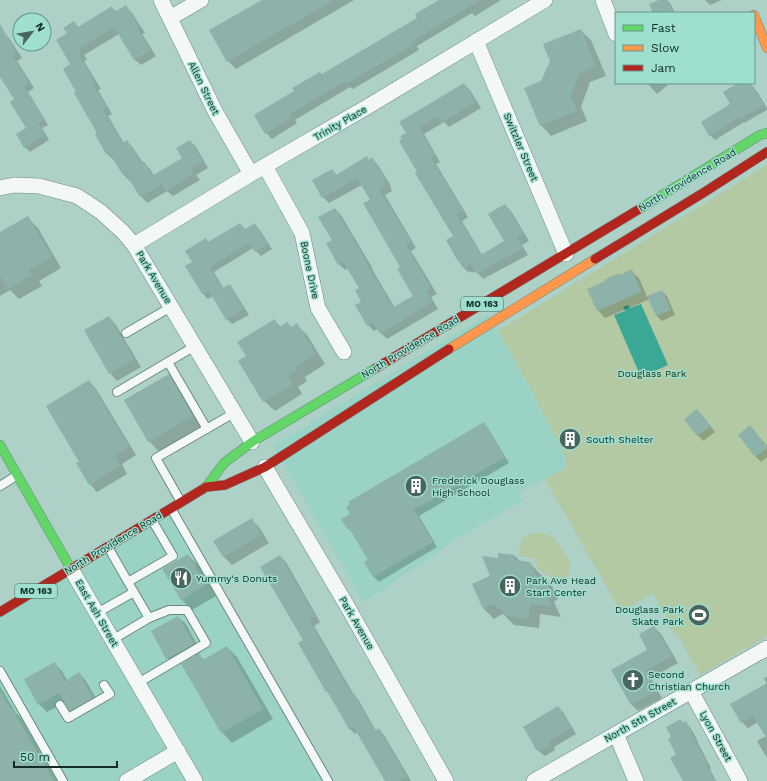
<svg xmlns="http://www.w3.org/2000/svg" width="767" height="781" font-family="'Work Sans',sans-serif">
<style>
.built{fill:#9ad3c5}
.green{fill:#b2c9a3}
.water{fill:#3ba896}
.shadow{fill:#0003}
.building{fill:#8db2aa}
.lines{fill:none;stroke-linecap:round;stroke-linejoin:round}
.lane-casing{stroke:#6b8881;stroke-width:10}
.street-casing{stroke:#6b8881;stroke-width:16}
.fast-casing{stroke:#6b8881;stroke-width:10}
.slow-casing{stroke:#6b8881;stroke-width:10}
.jam-casing{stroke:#6b8881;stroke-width:10}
.lane{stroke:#f3f8f7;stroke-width:8}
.street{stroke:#f3f8f7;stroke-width:15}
.fast{stroke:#63d668;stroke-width:9}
.slow{stroke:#ff974d;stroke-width:9}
.jam{stroke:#b3261e;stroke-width:9}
.labels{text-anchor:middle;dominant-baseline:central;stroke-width:3;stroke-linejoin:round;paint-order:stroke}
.shield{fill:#9edfcf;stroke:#3c6259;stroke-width:1}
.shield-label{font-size:9px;font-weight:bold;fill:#122c26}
.street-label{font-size:10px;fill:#122c26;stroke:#9edfcf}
.park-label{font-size:10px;fill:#292f0a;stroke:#9edfcf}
.poi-label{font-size:10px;fill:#122c26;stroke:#9edfcf;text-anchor:start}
</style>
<rect width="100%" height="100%" fill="#add0c7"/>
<path class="built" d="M488,314L528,384L564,454L565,456V469L519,492L522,501L458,538L364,602L273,446Z
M171,508L328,781H0V612Z"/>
<path class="green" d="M767,165V636L700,675L677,634L675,635L667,623L669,621L653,593L621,612L545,479L565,469V456L528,384L498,331Z
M532,533C540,533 549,533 555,539L569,560C573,570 568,580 556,581L539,570L534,558L519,556V549L522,538Z"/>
<path class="water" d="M641,304L668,365L641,377L614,315L625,311L623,307L628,305L630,308Z"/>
<path class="shadow" d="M264,0H354L236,69L228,61Z
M441,0H501L475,16L472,13L417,46L419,50L353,89L350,87L295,120L297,123L272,139L266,133L322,75L418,18Z
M662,0H667L670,3L675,13H654Z
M705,0H722L710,5Z
M126,7L132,13L145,33L142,34L156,56L141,65L134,59L119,34L84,55L87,60L84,61L101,89L98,90L112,114L108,116L124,143L127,141L133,148L143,163H144L150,169L154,176L184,158L190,141L196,147L208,168L196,175L200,180L173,196L167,191L147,203L141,196L132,180L130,181L124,175L115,159L114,160L107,154L96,135L99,133L78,92L72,64L68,34L74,22L79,28L112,8L117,12Z
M580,30L591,40L606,76L590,82L581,107L587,121L551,136L541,125L542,82Z
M4,33L9,38L22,58L17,61L34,88L28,92L48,125L42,128L49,140L30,152L25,147L27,128L15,100L0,75V36Z
M647,83H670L657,94Z
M746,83H750L758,93L767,108V110L744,123V122L715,140L710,135Z
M464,84L470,90L481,108L449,127L444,122L424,134L440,162L436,164L468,217L462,221L482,255L506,241L505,205L511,211L529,241L522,245L528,255L483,279L476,271L472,273L470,271L468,272L462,266L447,240L454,236L418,172L407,133Z
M367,158L369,160L372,159L378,165L391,186L390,187L392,191L385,195L416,248L411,251L437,294L431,297L438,309L387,339L381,333L378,329L374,331L368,325L360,288L348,268L345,270L339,264L333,240L335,209L341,215L373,269H372L395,308L414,296L402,267L371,200L362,185L329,203L323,197L332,170L337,175Z
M28,218L38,228L61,268L39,281L42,286L19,299L10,290L0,296V234Z
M240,224L246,230L255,225L260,230L272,249L261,256L253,248L214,272L224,289L229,286L234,291L249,315L232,324L227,319L213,296L208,299L203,294L187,266L193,262L206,239L209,243Z
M631,271L639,278L647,297L662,291L667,296L675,315L662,321L657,316L650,299L605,318L598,310L620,276Z
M109,317L116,325L141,367L117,381L110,373Z
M274,320L281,327L287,323L292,328L297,325L307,335L325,364L305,377L307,381L298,387L302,394L275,411L264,401L247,356Z
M168,375L179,386L202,426L159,452L149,441Z
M89,381L96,389L136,455L122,464L127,474L97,492L90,484L80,462Z
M702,415L715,432L703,441L685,420Z
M483,423L488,428L509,463L419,516L437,547L379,582L374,577L366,563L369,561L353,533L348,528Z
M750,426L767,446V457L761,462L756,457L739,435Z
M252,520L259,527L269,543L232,565L224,557L215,541Z
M188,555L198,565L216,596L192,610L182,600L164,569Z
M280,556L286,562L320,622L314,626L354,695L358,699L376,731L379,730L384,735L411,781H386L357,732L355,734L349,728L330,694L327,691L304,641Z
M515,556L521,562L530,563L540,574L552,586L558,599L554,602L561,617L540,614L539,628L514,625L504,615V613L494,619L484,609L492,576L499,560Z
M178,617L186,624L201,652L198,653L204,660L227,647L237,657L273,719L232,743L222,732L195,655L175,666L167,658Z
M654,627L661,634L678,663L651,678L662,698L638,711L631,704L649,650Z
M55,664L62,671L67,680L79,673L86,681L100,705L78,718L71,710L66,702L47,712L39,704L25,680Z
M767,677V684L764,678Z
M767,684V758L757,741L766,736L758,722L748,728L742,722Z
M0,686L16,713L21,718L57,781H0Z
M558,707L563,712L576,734L554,747L555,750L545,756L536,749L525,727Z
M685,722L690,727L698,741H697L711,768L710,769L716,781H683L673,737L683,723Z"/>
<path class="building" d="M262,0H334L227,62L209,30Z
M439,0H480L413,41L414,44L346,84L345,81L290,114L292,117L265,134L254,115L294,91L292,88L320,72L322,74L417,18L415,14Z
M659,0H667L673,13H653L649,4Z
M126,5L139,26L137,27L150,50L134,60L114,27L79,48L81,53L79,54L95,82L92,84L107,107L103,110L123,143L127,140L141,163L144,161L152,176L182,158L176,148L190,140L203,161L191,168L194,174L166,191L162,184L140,197L126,174L123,175L109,153L106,154L95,134L97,133L74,93L76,92L63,69L70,64L56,40L67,33L63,28L74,21L78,27L112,6L115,12Z
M0,24L17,53L12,56L29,83L24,87L44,120L38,123L45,135L24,148L16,134L26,128L10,102L14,99L0,77Z
M581,29L596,66L580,72L571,96L577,111L540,126L524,88L541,81L550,61L543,44Z
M464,83L476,102L442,122L438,116L419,128L435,155L431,158L463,211L456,214L481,255L504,241L488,214L505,204L524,234L517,238L523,248L477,274L471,264L465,268L464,265L462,266L456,258L446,240L453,236L415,173L417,172L399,141L402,139L400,136L406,133L399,122Z
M738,83H750L752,87H753L764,105L739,119L738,118L709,136L701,122L730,104L723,92Z
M367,156L369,160L372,157L386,180L384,181L386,184L379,189L411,241L406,245L431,288L426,291L432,302L380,334L373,322L367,326L355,305L361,302L355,290L359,288L343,262L338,265L326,243L332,240L318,217L335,208L367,262L366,263L393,307L413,296L397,269L400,267L363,203L370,200L357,178L322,198L312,180L332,169L336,175Z
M28,216L52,257L29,270L32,275L8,289L0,276V232Z
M240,223L244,230L255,223L268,244L255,252L249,243L210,267L223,288L230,284L244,309L226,320L209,291L202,294L185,266L192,262L185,251L206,238L208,242Z
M632,269L641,292L597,311L587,289L605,281L604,280L619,273L620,275Z
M662,290L671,310L656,316L647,296Z
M109,316L134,359L109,374L84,330Z
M275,319L279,327L287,322L291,327L297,323L316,354L295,367L297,370L288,376L293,384L263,402L238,361L246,356L237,342Z
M169,374L193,416L148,442L124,400Z
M89,380L129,447L115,456L120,466L89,485L76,463L79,462L46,406Z
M697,409L711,426L697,436L684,419Z
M484,422L505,457L414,510L433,542L373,577L364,562L368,560L349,528L347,529L341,519L350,514L346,507L350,504L348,502Z
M750,425L767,447V448L755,457L738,435Z
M252,518L262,535L223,557L213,541Z
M498,553L515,555L514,560L530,562L537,577L542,574L549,589L544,591L552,607L530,604L529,619L503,615V611L492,604L483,609L472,584L490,576L482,556L498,558Z
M188,554L206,585L181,600L162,569Z
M280,555L315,616L309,620L351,693L353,692L375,731L379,728L407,777L400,781H385L353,726L349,729L327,691L326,692L298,643L303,640L260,567Z
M178,616L194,644L166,659L151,631Z
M654,626L672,656L645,671L656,691L631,705L611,670L647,650L639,634Z
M227,646L263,709L221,733L181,664L199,653L203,660Z
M55,662L65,681L79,672L93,698L70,711L59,693L38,705L24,679Z
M767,683V739L753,716L741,723L730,704Z
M0,691L10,708L11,707L54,781H0Z
M558,706L571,728L550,741L549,742L551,745L539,751L537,748L536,749L523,727Z
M681,719L683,723L686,721L693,736H692L707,763L706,764L715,781H683L670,758L676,755L668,739L671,737L666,727Z"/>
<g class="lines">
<g class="lane-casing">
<path id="lane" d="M126,333L171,307
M168,362L207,429
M117,392L195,346
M0,486L16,476
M181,502L156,458L234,413
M172,510L328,781
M108,547L128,582L173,556L152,520
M97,613L134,592
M112,640L149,618L128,582
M0,671L63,781
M138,683L206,643L187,610H169L149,618
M60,705L68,718L110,694L104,685"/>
</g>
<g class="street-casing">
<path id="street" d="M161,0L216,113L251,174
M603,0L616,34
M170,18L201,0
M476,41L566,254
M265,166L302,233L318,308L344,352
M0,188L14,185L39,186L77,196L101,212L123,232L134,245L252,442
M134,245L251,174L367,107L545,0
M265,467L346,604L446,781
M71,569L195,781
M691,691L740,781
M616,734L636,781
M127,781L178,751
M534,781L616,734L767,648"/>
</g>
<g class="fast-casing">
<path id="fast" d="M641,208L760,135L767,133
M0,445L71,569
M203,489L206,487L224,463L252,442L376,368"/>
</g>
<g class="slow-casing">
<path id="slow" d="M754,15L767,48
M449,349L595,259"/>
</g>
<g class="jam-casing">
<path id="jam" d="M595,259L703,193L767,152
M376,368L641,208
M206,487L225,485L265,467L449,349
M0,612L203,489"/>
</g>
<use href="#lane" class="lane"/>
<use href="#street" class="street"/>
<use href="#fast" class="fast"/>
<use href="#slow" class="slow"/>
<use href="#jam" class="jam"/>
</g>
<defs>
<g id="building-disc" transform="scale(1.15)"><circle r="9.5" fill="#48655e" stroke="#9edfcf"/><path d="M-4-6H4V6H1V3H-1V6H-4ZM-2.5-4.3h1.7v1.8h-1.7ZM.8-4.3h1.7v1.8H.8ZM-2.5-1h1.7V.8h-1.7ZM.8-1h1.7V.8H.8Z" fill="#fff"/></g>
<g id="restaurant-disc" transform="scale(1.15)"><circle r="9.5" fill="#48655e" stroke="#9edfcf"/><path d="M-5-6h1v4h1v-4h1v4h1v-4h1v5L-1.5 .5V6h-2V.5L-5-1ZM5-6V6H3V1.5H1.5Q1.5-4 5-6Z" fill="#fff"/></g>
<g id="stadium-disc" transform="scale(1.15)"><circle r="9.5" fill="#48655e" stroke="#9edfcf"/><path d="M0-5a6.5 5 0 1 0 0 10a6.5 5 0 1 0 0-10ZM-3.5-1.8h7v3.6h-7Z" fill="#fff"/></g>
<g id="church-disc" transform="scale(1.15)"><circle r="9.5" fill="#48655e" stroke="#9edfcf"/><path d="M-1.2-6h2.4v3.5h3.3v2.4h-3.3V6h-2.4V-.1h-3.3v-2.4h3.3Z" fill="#fff"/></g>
</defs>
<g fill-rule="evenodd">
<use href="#building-disc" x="570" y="439"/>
<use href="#building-disc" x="416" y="486"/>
<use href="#restaurant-disc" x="181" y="578"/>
<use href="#building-disc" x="510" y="586"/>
<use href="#stadium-disc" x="699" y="615"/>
<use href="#church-disc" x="633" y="680"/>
</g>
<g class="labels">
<g class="shield">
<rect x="461" y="297" width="42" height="14" rx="3"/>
<rect x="15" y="584" width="42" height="14" rx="3"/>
</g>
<g class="shield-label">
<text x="482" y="304">MO 163</text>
<text x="36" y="591">MO 163</text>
</g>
<g class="street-label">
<text transform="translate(204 88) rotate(64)">Allen Street</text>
<text transform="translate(340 123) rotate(-30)">Trinity Place</text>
<text transform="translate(521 147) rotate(67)">Switzler Street</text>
<text transform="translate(687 180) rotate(-31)">North Providence Road</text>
<text transform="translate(310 270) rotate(78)">Boone Drive</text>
<text transform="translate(154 277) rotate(59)">Park Avenue</text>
<text transform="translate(410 347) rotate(-31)">North Providence Road</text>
<text transform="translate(113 543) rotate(-31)">North Providence Road</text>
<text transform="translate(97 613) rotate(60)">East Ash Street</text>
<text transform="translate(357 623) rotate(60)">Park Avenue</text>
<text transform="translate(640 720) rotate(-29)">North 5th Street</text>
<text transform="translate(716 736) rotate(61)">Lyon Street</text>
</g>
<g class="park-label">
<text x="652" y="373">Douglass Park</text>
</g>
<g class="poi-label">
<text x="586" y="439">South Shelter</text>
<text x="432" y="480">Frederick Douglass<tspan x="432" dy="12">High School</tspan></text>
<text x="196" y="578">Yummy's Donuts</text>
<text x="526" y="580">Park Ave Head<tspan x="526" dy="12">Start Center</tspan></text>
<text x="684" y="609" text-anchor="end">Douglass Park<tspan x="684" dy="12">Skate Park</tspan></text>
<text x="648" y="674">Second<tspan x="648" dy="12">Christian Church</tspan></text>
</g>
</g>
<rect x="615" y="12" width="140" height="72" fill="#9edfcf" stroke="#66978b"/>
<rect x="623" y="25" width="20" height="6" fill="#63d668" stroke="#66978b"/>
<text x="651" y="32" font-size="12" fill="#122c26">Fast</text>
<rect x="623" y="45" width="20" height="6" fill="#ff974d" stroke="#66978b"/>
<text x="651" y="52" font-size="12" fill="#122c26">Slow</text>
<rect x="623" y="65" width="20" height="6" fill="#b3261e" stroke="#66978b"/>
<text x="651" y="72" font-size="12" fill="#122c26">Jam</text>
<g transform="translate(32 32) rotate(59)"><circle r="19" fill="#9edfcf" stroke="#66978b"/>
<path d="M0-3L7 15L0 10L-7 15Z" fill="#48655e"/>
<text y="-6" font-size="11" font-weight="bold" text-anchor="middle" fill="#122c26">N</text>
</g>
<path d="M14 761v6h103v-6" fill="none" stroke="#122c26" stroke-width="2"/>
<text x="20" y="761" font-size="12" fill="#122c26" stroke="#9edfcf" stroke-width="3" paint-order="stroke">50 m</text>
</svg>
